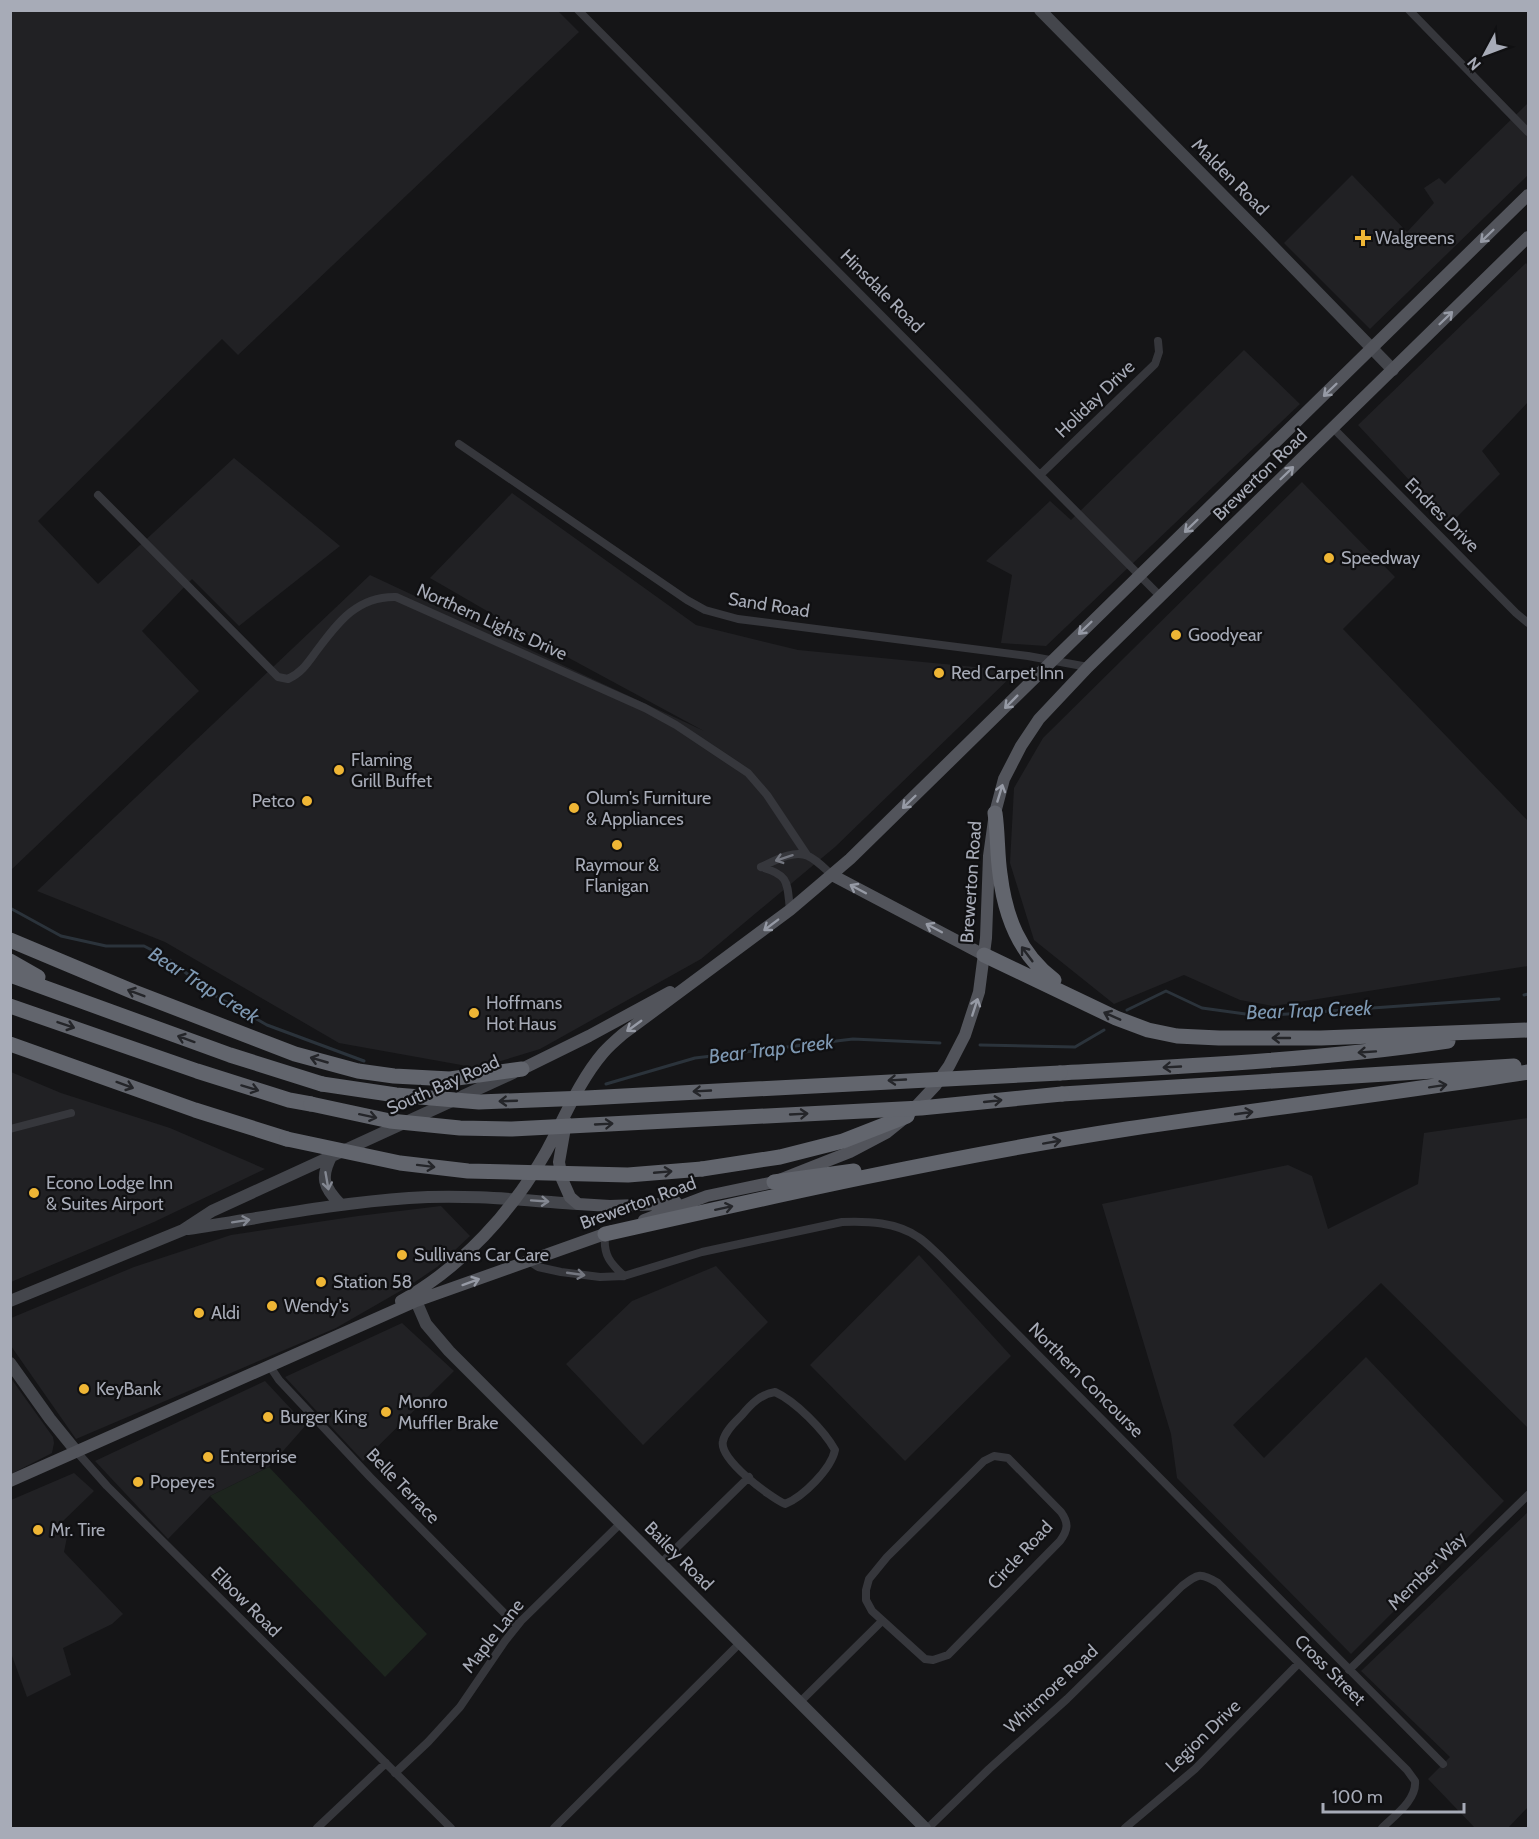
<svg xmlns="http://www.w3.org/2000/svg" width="1539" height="1839" font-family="Cabin,sans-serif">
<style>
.built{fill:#212124}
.green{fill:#1d251e}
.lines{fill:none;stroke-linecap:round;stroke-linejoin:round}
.stream{stroke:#2b333b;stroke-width:3}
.street{stroke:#36373c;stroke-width:8}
.secondary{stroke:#44464c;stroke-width:12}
.primary{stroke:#52545b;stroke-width:12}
.highway{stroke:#62656d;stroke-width:15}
.highway-bridge{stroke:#62656d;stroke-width:15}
.oneway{stroke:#969aa5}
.oneway2{stroke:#747780}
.oneway3{stroke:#242529}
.oneway4{stroke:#848892}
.poi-dot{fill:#efb635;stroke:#101012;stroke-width:2}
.labels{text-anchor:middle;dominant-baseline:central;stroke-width:4.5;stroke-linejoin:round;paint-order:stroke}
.street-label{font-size:18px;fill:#a7abb7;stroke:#101012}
.poi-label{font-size:18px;fill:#a7abb7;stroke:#101012;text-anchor:start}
.water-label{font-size:20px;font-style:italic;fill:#7e98b2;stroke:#101012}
</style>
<rect width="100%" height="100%" fill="#151517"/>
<path class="built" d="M11,11H558L579,32L238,355L222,339L38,521L98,584L234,458L340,546L239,626L192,579L142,631L199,691L11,870Z
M1528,103V175L1370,329L1284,243L1352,175L1407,232L1434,203L1424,188L1439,178L1445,184Z
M1526,263L1528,266V402L1482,451L1500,474L1450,524L1358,425Z
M1244,350L1300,404L1046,646L1001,643L1012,575L986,561L1050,501L1071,520Z
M1302,482L1395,577L1343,629L1528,821V966L1273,1006L1240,1000L1184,975L1114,1004L1034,940L1010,863L1014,788L1043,738Z
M512,493L696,625L798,650L1017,671L835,847L701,959L540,1049L478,1068L339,1043L165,942L37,891L370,575L704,731L556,651L430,578Z
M11,1072L61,1093L170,1128L265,1169L154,1222L11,1282Z
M1528,1118V1428L1381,1283L1233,1425L1264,1458L1366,1357L1504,1501L1351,1654L1177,1478L1171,1434L1102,1204L1288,1165L1312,1176L1328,1229L1418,1184L1424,1133Z
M441,1206L470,1236L437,1267L409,1286L336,1328L76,1439L11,1346V1318L134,1267L231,1235L358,1216Z
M919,1255L1011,1356L905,1461L810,1365Z
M716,1266L768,1322L643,1445L566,1364L632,1301Z
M402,1323L454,1371L363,1461L285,1377Z
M10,1377L53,1437L54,1443L52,1453L11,1474Z
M265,1381L306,1425L269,1467L210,1496L168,1539L95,1461Z
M74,1473L94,1491L61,1523L68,1532L64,1552L123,1614L112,1624L63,1648L71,1675L27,1697L11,1653V1500Z
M1528,1512V1807L1508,1828H1475L1428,1779L1450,1757L1361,1671Z"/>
<path class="green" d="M269,1467L427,1634L385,1677L210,1496Z"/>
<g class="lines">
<path class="stream" d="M10,908L61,936L106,946H144L167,958L214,995L267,1025L364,1061
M1524,995L1528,994
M1127,1010L1166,991L1202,1008L1260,1016L1499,999
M980,1045L1075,1047L1104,1030
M606,1084L695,1058L853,1039L940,1043"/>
<path class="street" d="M578,10L1160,596
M1409,10L1528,132
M1333,428L1516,613L1528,623
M459,444L687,600L705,610L738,619L1028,656L1088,667
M1041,474L1155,364L1159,352L1158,341
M98,495L278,677L288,679C301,673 307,664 315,653C337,624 356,596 396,597L645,708L676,725L748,773L767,795L807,855
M761,867C774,861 794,849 808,856C817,860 825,869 832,875
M761,867C790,875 787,883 790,910
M10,1129L71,1113
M605,1234C603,1255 610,1263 624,1276
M529,1261L538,1267L561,1272L600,1277L624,1276L702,1252L842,1222C868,1221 896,1222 918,1237C926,1242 933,1250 940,1256L1443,1764
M269,1365L279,1380L370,1477L517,1626
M775,1392C795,1401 824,1430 835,1450C831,1469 803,1497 785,1504C770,1497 718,1459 723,1441C725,1431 735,1422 742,1415C751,1404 761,1394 775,1392Z
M76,1451L107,1486L451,1828
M994,1456L1008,1458L1061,1512C1069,1523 1068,1530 1060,1541L948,1655L933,1660L925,1659L872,1611L866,1600V1590L869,1579L887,1557L984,1461Z
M661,1563L749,1477
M1349,1670L1528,1495
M799,1703L882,1621
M395,1773L428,1742L460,1707L505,1641L521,1621L621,1523
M317,1828L386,1763
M554,1828L740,1643
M928,1828L989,1769L1067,1699L1182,1586C1198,1574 1200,1572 1218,1583L1407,1770L1415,1781C1417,1800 1394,1816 1382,1828
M1125,1828L1195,1769L1299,1663"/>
<path class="secondary" d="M1040,10L1256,229L1393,370
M332,1155C320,1177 323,1187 341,1205
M188,1229C261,1218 335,1203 409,1198C465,1194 522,1200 578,1204
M10,1301L183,1230L212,1211L513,1073
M416,1301L426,1324L449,1351L925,1828
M10,1363L50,1419L76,1451"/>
<path class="primary" d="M832,875L984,955
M522,1069L589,1036L670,992
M566,1122L559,1162L562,1179L570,1197L578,1204L610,1206L663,1204L676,1202
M644,1220L707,1196L774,1182L850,1152L886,1133L907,1116L935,1086L949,1066L965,1035L979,992L986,938L989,856L995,813L1004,779L1021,746L1039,719L1088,667L1528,237
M401,1301C462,1267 512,1212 546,1152C564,1119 579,1081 603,1053C609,1046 616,1040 623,1034L790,910L850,859L1528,195
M10,1481L416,1301L613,1231"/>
<path class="highway" d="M995,813C998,834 997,854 1000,874C1005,916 1019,954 1054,980
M10,940L134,992L295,1054L358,1071L394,1076L450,1079L522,1069
M984,955L1116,1018L1148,1030L1177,1036L1219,1038H1321L1528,1030
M10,961L38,977
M10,975L230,1055L322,1084
M10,1006L197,1071L289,1100L311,1104
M10,1044L195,1110L287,1139
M1060,1073C1190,1066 1320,1060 1448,1041
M1062,1094L1514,1066
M702,1169L780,1157L843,1141L907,1116
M774,1182L854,1171
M605,1234C778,1195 952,1156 1127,1129C1261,1109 1395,1093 1528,1072"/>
<path class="highway-bridge" d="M322,1084L396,1095L479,1102L586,1098L1060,1073
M311,1104L390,1121L460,1128L512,1129L921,1108L1062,1094
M287,1139L400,1163L468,1171L628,1175L702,1169"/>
</g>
<defs><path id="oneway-shaft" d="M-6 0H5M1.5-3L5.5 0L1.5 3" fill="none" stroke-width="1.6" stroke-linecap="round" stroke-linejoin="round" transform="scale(1.5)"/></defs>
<g class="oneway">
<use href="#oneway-shaft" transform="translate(1487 236) rotate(136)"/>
<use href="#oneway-shaft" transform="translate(1446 318) rotate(-44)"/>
<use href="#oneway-shaft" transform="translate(1330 390) rotate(136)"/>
<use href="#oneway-shaft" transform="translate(1287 473) rotate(-44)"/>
<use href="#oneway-shaft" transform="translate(1191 526) rotate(136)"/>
<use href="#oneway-shaft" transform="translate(1085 628) rotate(136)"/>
<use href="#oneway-shaft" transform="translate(1011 702) rotate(135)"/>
<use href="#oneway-shaft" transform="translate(1000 793) rotate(-73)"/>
<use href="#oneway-shaft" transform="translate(909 802) rotate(136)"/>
<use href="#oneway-shaft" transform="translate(858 889) rotate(-152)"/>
<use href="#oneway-shaft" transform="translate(771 925) rotate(143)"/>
<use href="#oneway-shaft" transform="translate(934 928) rotate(-152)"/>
<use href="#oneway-shaft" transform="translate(975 1007) rotate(-72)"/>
<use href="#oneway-shaft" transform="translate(634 1026) rotate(144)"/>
<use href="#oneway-shaft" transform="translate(471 1282) rotate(-20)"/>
</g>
<g class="oneway2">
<use href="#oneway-shaft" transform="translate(784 858) rotate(162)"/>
<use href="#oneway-shaft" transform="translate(576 1274) rotate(8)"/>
</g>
<g class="oneway3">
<use href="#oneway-shaft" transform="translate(1027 954) rotate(-127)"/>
<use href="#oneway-shaft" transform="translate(136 993) rotate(-159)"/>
<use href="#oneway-shaft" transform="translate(1112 1016) rotate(-156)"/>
<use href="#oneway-shaft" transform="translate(66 1025) rotate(19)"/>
<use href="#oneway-shaft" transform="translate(1281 1038) rotate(180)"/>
<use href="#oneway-shaft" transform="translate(186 1039) rotate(-160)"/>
<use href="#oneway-shaft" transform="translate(1367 1052) rotate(176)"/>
<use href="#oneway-shaft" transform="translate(319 1060) rotate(-164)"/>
<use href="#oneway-shaft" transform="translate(1172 1067) rotate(177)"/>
<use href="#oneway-shaft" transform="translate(897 1080) rotate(177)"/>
<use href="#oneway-shaft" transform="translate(125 1085) rotate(20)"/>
<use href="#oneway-shaft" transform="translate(1438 1086) rotate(-9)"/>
<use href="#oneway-shaft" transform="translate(250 1088) rotate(17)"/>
<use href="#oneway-shaft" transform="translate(702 1091) rotate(177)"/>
<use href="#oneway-shaft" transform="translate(508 1101) rotate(178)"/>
<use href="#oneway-shaft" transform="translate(993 1101) rotate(-6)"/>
<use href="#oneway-shaft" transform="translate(1244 1113) rotate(-8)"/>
<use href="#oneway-shaft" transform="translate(799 1114) rotate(-3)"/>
<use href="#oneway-shaft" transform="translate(368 1116) rotate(12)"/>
<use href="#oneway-shaft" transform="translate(604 1124) rotate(-3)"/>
<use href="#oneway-shaft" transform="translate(1052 1142) rotate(-10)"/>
<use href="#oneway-shaft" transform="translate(426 1166) rotate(7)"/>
<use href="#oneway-shaft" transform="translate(663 1172) rotate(-5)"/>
<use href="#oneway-shaft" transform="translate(724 1208) rotate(-12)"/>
</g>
<g class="oneway4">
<use href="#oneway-shaft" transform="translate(327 1181) rotate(80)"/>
<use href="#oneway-shaft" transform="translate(540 1201) rotate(4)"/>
<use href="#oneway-shaft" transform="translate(241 1221) rotate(-9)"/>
</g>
<g class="poi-dot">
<path d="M1360 229h6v6h6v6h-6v6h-6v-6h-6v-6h6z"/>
<circle cx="1329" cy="558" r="6"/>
<circle cx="1176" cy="635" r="6"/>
<circle cx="939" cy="673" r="6"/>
<circle cx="339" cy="770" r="6"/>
<circle cx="307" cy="801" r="6"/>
<circle cx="574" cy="808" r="6"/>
<circle cx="617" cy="845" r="6"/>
<circle cx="474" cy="1013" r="6"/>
<circle cx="34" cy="1193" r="6"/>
<circle cx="402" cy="1255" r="6"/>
<circle cx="321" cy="1282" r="6"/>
<circle cx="272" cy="1306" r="6"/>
<circle cx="199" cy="1313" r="6"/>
<circle cx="84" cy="1389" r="6"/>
<circle cx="386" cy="1412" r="6"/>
<circle cx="268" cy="1417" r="6"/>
<circle cx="208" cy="1457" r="6"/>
<circle cx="138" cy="1482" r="6"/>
<circle cx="38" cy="1530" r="6"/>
</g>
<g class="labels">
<g class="street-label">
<text transform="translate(1230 177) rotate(45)">Malden Road</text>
<text transform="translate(882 291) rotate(45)">Hinsdale Road</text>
<text transform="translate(1095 399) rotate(-44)">Holiday Drive</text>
<text transform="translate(1260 475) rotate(-44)">Brewerton Road</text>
<text transform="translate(1442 515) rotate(45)">Endres Drive</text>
<text transform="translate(769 605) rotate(9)">Sand Road</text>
<text transform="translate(492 622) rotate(24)">Northern Lights Drive</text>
<text transform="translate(971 882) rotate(-86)">Brewerton Road</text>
<text transform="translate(443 1085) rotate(-24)">South Bay Road</text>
<text transform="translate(638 1203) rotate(-20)">Brewerton Road</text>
<text transform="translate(1086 1380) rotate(45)">Northern Concourse</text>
<text transform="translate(403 1486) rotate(46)">Belle Terrace</text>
<text transform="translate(1020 1555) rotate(-47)">Circle Road</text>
<text transform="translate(679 1556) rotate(45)">Bailey Road</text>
<text transform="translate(1427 1571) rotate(-45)">Member Way</text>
<text transform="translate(246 1602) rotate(45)">Elbow Road</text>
<text transform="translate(493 1636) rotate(-52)">Maple Lane</text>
<text transform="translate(1330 1670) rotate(45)">Cross Street</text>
<text transform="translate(1051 1689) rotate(-43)">Whitmore Road</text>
<text transform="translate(1203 1736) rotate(-44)">Legion Drive</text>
</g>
<g class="poi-label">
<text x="1375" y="238">Walgreens</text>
<text x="1341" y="558">Speedway</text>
<text x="1188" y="635">Goodyear</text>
<text x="951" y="673">Red Carpet Inn</text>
<text x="351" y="760">Flaming<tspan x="351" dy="21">Grill Buffet</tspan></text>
<text x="586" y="798">Olum's Furniture<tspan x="586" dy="21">&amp; Appliances</tspan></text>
<text x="295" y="801" text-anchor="end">Petco</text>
<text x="617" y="865" text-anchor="middle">Raymour &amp;<tspan x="617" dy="21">Flanigan</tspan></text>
<text x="486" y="1003">Hoffmans<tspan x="486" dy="21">Hot Haus</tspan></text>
<text x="46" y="1183">Econo Lodge Inn<tspan x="46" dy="21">&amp; Suites Airport</tspan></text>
<text x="414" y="1255">Sullivans Car Care</text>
<text x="333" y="1282">Station 58</text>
<text x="284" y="1306">Wendy's</text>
<text x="211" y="1313">Aldi</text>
<text x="96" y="1389">KeyBank</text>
<text x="398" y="1402">Monro<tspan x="398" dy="21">Muffler Brake</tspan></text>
<text x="280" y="1417">Burger King</text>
<text x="220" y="1457">Enterprise</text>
<text x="150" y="1482">Popeyes</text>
<text x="50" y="1530">Mr. Tire</text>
</g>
<g class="water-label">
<text transform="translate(204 985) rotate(32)">Bear Trap Creek</text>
<text transform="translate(1309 1010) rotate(-2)">Bear Trap Creek</text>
<text transform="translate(771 1049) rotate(-7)">Bear Trap Creek</text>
</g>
</g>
<rect width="1539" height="1839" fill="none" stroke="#a7abb7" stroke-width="24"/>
<g transform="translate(1485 54) rotate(229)" stroke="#101012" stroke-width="4.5" paint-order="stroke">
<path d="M0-4.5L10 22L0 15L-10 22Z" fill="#a7abb7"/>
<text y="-9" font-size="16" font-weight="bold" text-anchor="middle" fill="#a7abb7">N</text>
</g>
<path d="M1323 1803v9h141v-9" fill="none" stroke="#a7abb7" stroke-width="3"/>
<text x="1332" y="1803" font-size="18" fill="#a7abb7" stroke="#101012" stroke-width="4.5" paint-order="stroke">100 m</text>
</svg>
